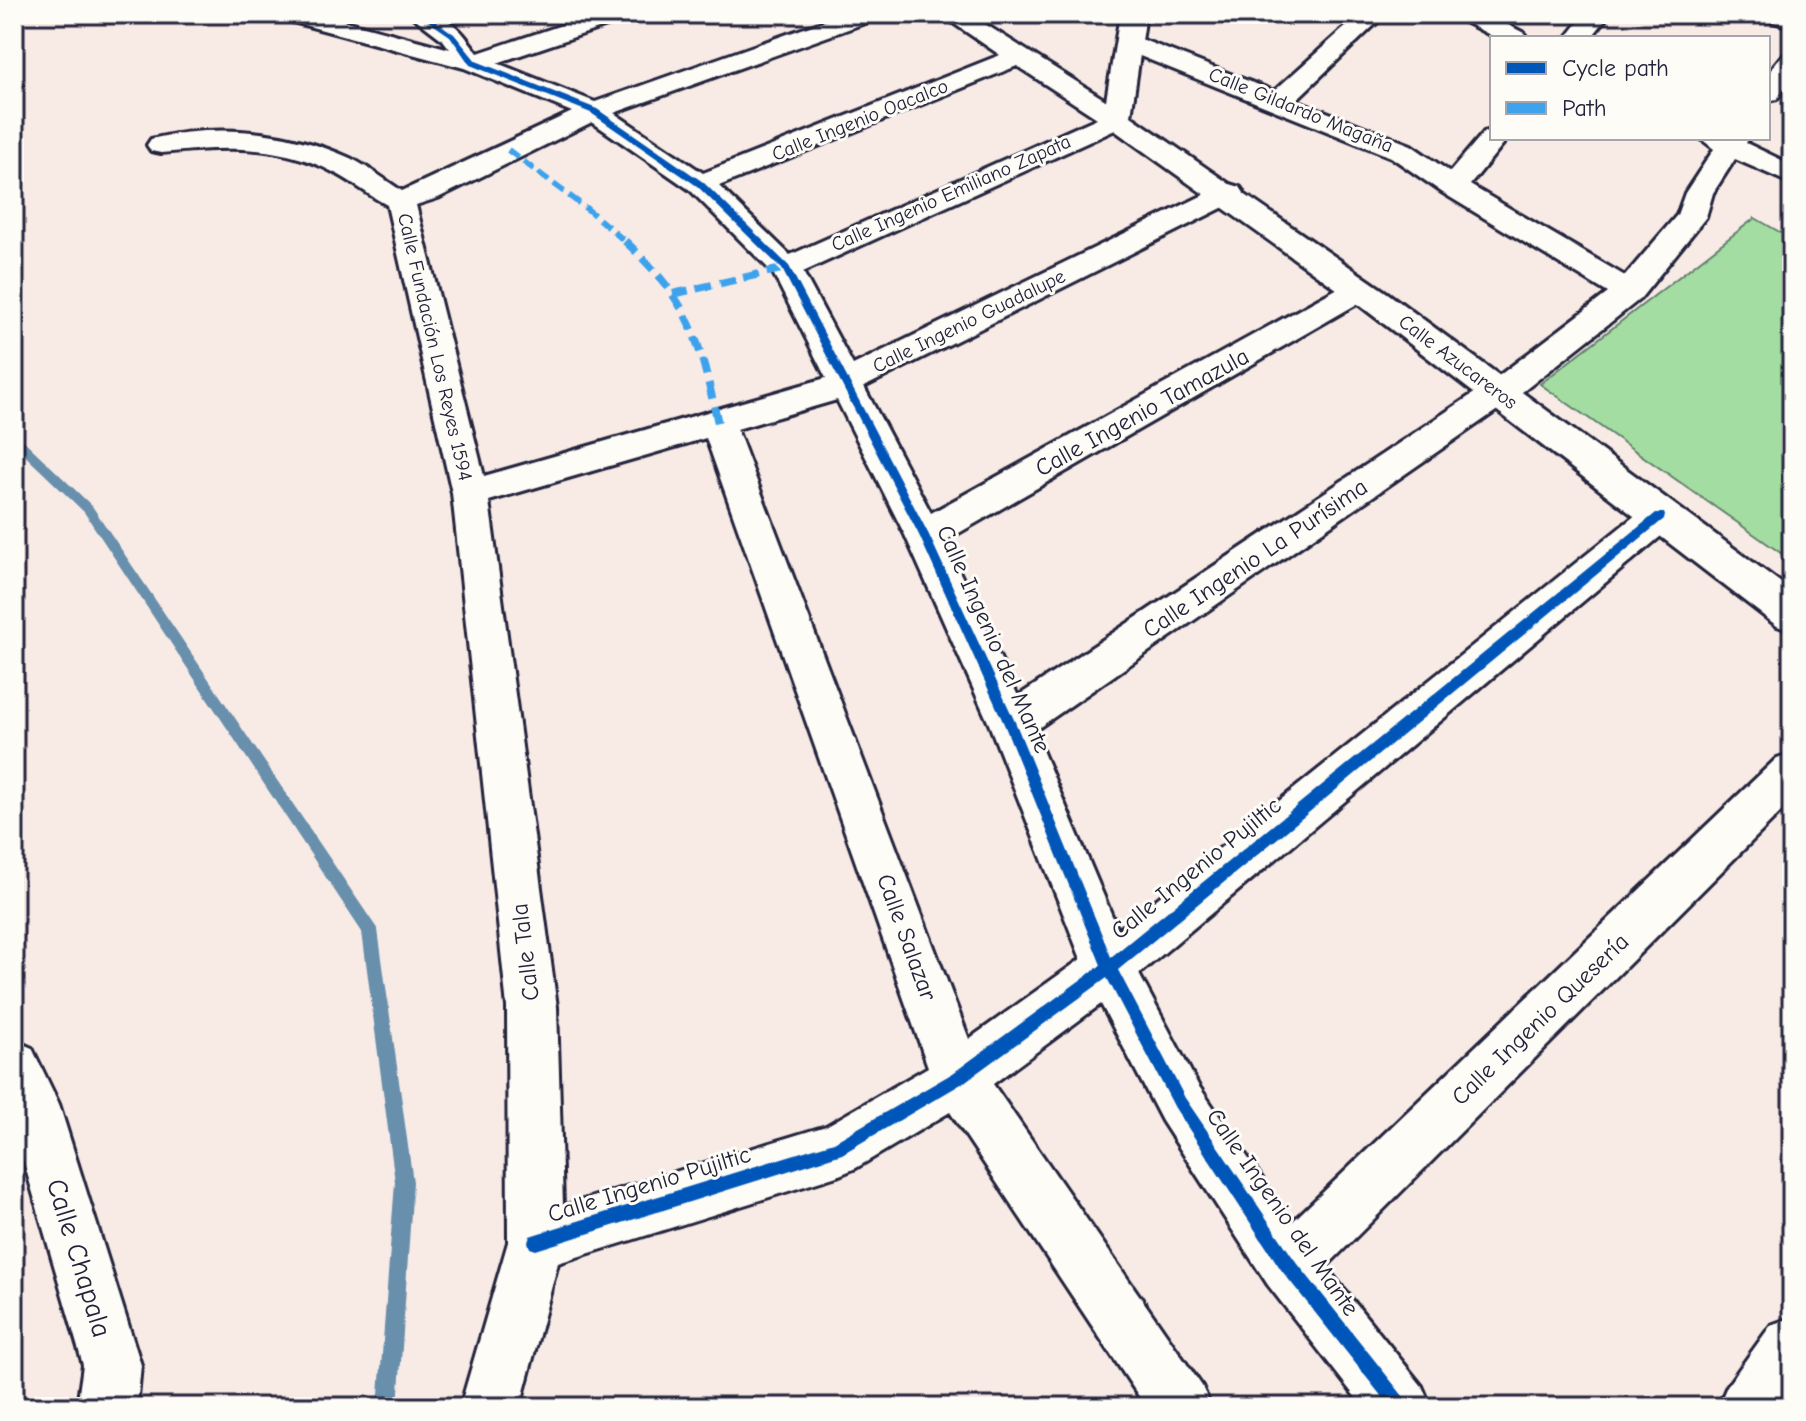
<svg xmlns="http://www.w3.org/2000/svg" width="1806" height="1421" font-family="'Comic Neue',sans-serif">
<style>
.green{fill:#a4dda2;stroke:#63806e;stroke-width:2}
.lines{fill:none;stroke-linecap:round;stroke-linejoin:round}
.stream{fill:#688fac;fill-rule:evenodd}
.street-casing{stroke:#22223b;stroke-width:6}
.secondary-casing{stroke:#22223b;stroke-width:6}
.street{fill:#fdfcf7;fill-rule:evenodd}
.secondary{fill:#fdfcf7;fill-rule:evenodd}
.quiet-far1{stroke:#3ea2ec;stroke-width:6;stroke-dasharray:13 6;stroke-linecap:butt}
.quiet{stroke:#3ea2ec;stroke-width:8;stroke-dasharray:16 8;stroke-linecap:butt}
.cycleway-casing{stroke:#fdfcf7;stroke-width:5}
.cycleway{fill:#0057b8;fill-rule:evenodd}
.labels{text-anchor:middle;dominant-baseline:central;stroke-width:6;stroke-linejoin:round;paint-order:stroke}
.far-street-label{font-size:20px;fill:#22223b;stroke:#fdfcf7}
.street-label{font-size:24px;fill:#22223b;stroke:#fdfcf7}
.near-street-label{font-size:28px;fill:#22223b;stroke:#fdfcf7}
</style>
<rect width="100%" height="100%" fill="#f8ebe6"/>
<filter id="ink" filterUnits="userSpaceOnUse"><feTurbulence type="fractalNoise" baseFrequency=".0125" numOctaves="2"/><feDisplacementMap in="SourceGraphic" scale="16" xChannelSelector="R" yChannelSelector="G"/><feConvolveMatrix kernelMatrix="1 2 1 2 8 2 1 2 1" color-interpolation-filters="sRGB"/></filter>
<g filter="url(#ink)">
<path class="green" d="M1755,218L1792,239V561L1540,384Z"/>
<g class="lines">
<path class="stream" d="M14,434L18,435L92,506L378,930L413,1182L398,1407H378L395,1182L362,932L84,512L14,445Z"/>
<g class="street-casing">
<path id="street" d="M279,14H319L450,49L443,40L409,14C448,14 455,22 478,53L595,14H631L628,19L497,63L595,102L844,14H879L876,19L614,113L703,173L1000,55L940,14H969L1126,113L1130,119L1126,125L803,272L853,365L1220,187L1230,184L1240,187L1244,193L1240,199L864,387L931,513L1349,282L1360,279L1371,282L1376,289L1371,296L945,541L1018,696L1488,384L1608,293L1443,193L1391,157L1120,48L1117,43L1120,38H1138L1274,91L1360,14H1386L1296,100L1411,145L1450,172L1484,132L1492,130V138H1508L1470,185L1625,276L1677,215L1685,193L1714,149L1700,138H1749L1746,143L1792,165V184L1735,159L1713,193L1706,217L1640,299L1512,400L1034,731L1118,930L1647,506L1660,502L1673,506L1679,516L1673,526L1139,974L1198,1085L1292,1222L1777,758L1792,753V801L1326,1267L1422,1386L1431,1407H1363L1268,1285L1162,1121L1101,1004L993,1084L1202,1386L1211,1407H1146L950,1112L856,1168L837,1176L558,1263L520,1407H460L508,1242L507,1007L452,493L387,205C368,195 352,181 333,172C278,143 221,147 161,153L151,151L147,145L151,139C217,123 289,130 350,158C369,167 385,180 402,191L572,112L464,68L282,19ZM1017,66L1097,118L790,255L719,186ZM592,122L690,190L773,273L826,378L484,476L416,205L438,198ZM837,400L905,535L989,724L1081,959L969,1039L737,429ZM706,438L928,1067L826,1126L563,1206L557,1007L489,501Z
M1456,14H1487L1524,33L1527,38H1496L1459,19Z
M1585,14H1610L1591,38H1566Z
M1758,14H1792V27L1761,19Z
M1792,52V78L1777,99L1768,101C1768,81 1769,58 1792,52Z
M14,1040L32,1048L59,1104L141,1365L137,1407H77L83,1365L14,1128Z
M1792,1317V1396L1784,1407H1718L1727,1386L1771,1325Z"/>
</g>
<g class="secondary-casing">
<path id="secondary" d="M1120,14H1146L1131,116L1386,292L1792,591V631L1777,626L1362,307L1107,125L1103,119Z"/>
</g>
<use href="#street" class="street"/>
<use href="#secondary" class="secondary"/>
<path class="quiet-far1" d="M508,150L587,209L627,243"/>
<path class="quiet" d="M625,241C692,304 698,337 718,423
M673,294L786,268"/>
<g class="cycleway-casing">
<path id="cycleway" d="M418,14H426L454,34L476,61L597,109L703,182L789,266L929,535L1016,724L1111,957L1656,513H1664L1665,516L1664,519L1118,970L1185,1098L1294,1259L1407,1401L1410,1407H1390L1282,1271L1175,1108L1107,978L963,1083L842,1154L536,1250L530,1248L528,1242L530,1236L536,1234L834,1142L953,1073L1101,965L1004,724L919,535L782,269L697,186L591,113L470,65L450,36Z"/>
</g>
<use href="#cycleway" class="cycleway"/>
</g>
</g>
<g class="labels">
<g class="far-street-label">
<text transform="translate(1301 110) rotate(22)">Calle Gildardo Magaña</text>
<text transform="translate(860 120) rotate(-22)">Calle Ingenio Oacalco</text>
<text transform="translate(951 193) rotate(-24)">Calle Ingenio Emiliano Zapata</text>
<text transform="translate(969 321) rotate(-26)">Calle Ingenio Guadalupe</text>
<text transform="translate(435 347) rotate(77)">Calle Fundación Los Reyes 1594</text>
<text transform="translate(1458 362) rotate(37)">Calle Azucareros</text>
</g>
<g class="street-label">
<text transform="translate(1142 412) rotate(-29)">Calle Ingenio Tamazula</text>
<text transform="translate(1255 558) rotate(-34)">Calle Ingenio La Purísima</text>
<text transform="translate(994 639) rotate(66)">Calle Ingenio del Mante</text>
<text transform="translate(1196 868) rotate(-39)">Calle Ingenio Pujiltic</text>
<text transform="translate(907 937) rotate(70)">Calle Salazar</text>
<text transform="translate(525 952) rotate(-97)">Calle Tala</text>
<text transform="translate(1540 1019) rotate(-44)">Calle Ingenio Quesería</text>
<text transform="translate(649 1184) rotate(-17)">Calle Ingenio Pujiltic</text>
<text transform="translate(1283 1212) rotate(55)">Calle Ingenio del Mante</text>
</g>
<g class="near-street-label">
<text transform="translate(79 1258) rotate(73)">Calle Chapala</text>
</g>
</g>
<rect width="1806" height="1421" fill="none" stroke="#fdfcf7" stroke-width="48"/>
<rect x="24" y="24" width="1758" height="1373" fill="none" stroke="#22223b" stroke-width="3" filter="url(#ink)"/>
<rect x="1490" y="36" width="280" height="104" fill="#fdfcf7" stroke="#a5a5ac" stroke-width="2"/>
<rect x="1506" y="62" width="40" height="12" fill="#0057b8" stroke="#a5a5ac" stroke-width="2"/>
<text x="1562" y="76" font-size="24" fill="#22223b">Cycle path</text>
<rect x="1506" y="102" width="40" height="12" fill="#3ea2ec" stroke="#a5a5ac" stroke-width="2"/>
<text x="1562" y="116" font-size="24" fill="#22223b">Path</text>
</svg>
